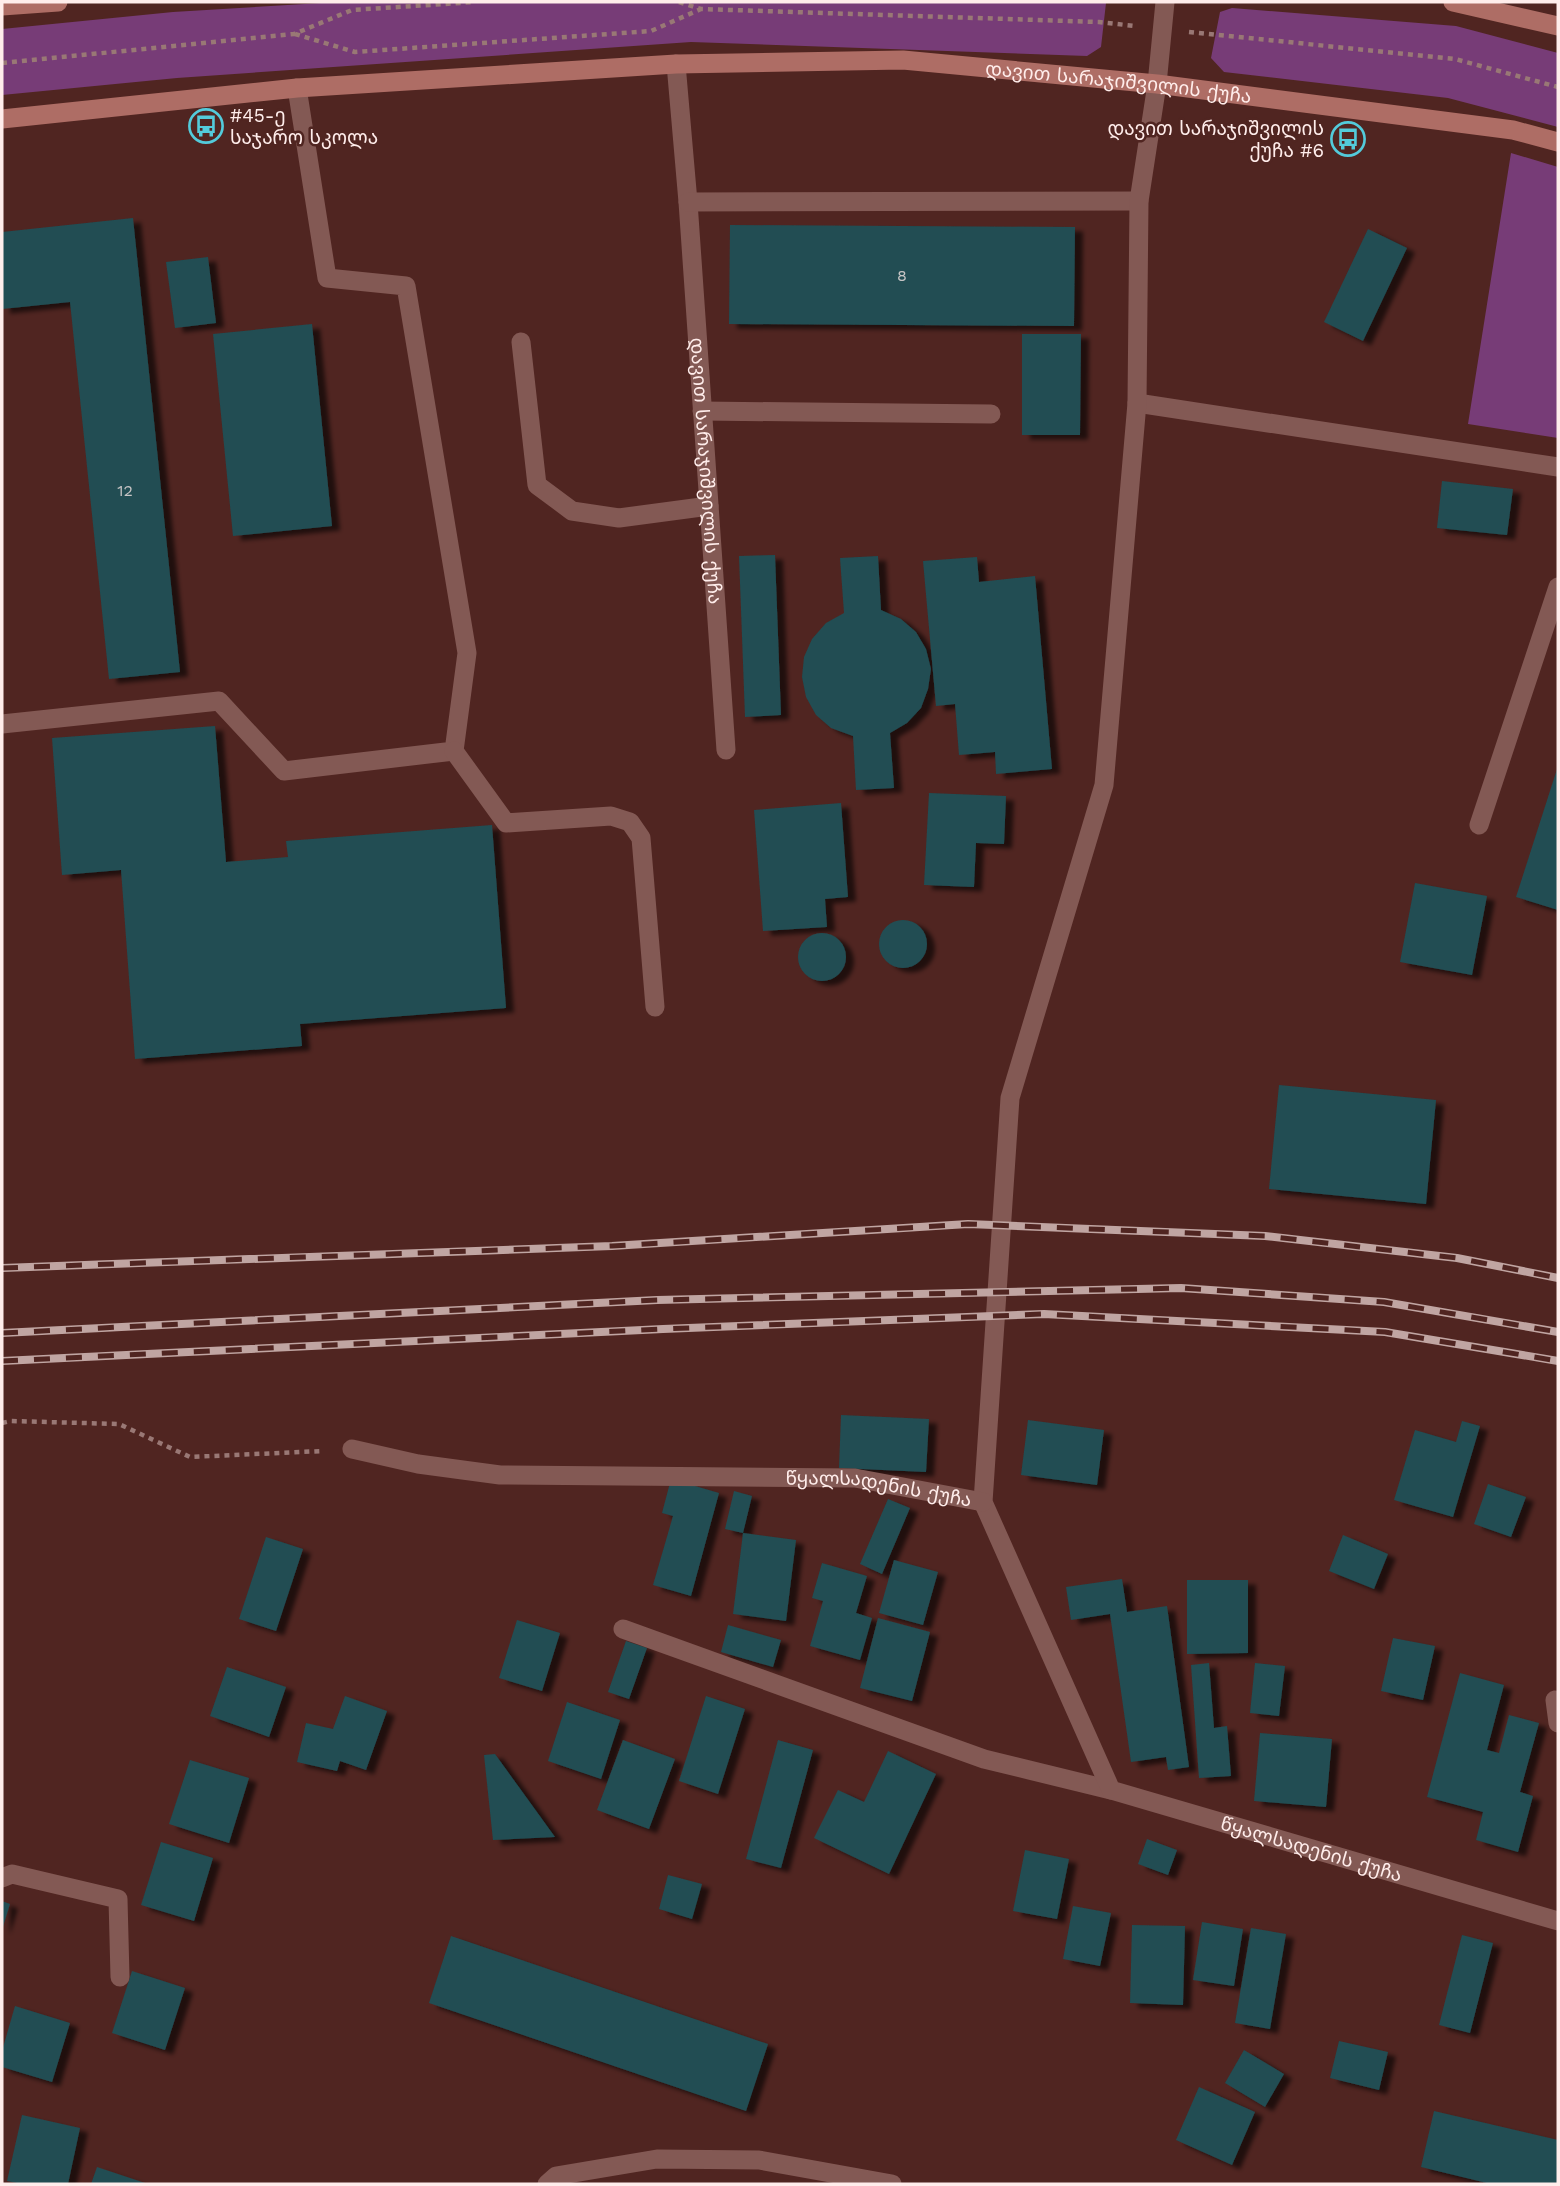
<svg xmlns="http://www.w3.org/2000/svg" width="1560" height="2186" font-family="'Work Sans','Noto Sans Georgian',sans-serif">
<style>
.green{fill:#773c77}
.building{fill:#204d53;filter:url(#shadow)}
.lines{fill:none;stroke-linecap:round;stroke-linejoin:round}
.path{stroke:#997875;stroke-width:4.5;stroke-dasharray:5 5;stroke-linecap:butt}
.service{stroke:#835954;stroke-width:19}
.minor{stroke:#835954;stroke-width:19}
.secondary{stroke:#ae6d65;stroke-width:19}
.rail-casing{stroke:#c0a5a2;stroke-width:8}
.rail{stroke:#502521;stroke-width:5;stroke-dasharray:16;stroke-linecap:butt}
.labels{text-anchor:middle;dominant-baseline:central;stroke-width:5;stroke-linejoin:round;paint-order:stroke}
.number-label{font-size:16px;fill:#c7c5c5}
.street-label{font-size:19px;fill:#ffedeb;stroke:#502521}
.poi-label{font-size:19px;fill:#ffedeb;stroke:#502521;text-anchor:start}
</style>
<defs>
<filter id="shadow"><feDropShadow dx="8" dy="4.5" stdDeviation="2" flood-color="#0009"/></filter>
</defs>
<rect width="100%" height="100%" fill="#502521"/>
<path class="green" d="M338,2H1105L1106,3L1101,47L1087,56L691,42L177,78L2,95V29L173,12Z
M1232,8L1456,26L1558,53V127L1448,98L1224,72L1211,58L1220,12Z
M1511,153L1558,167V438L1468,424Z"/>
<path class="building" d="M133,218L180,672L109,679L70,302L2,309V232Z
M730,225L1075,227L1074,326L729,324Z
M1368,229L1407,248L1363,341L1324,322Z
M208,257L216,323L175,328L166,262Z
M312,324L332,526L233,536L213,334Z
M1022,334H1081L1080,435H1022Z
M1442,481L1513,489L1507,535L1437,528Z
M775,555L781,715L745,717L739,556Z
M878,556L881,610L901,619L916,632L926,649L931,669L928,689L921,708L907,723L890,733L894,788L856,790L853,736L831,728L816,715L806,697L802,677L804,657L812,639L826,623L844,613L840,558Z
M977,557L979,582L1035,576L1052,769L996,774L995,752L959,755L955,704L936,706L923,561Z
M215,726L226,862L288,857L286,841L492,825L506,1008L300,1024L302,1046L135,1059L121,870L62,875L52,738Z
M1558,766V910L1516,897Z
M929,793L1006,796L1004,844L976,843L974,887L924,885Z
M841,803L848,897L825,899L827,927L763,931L754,810Z
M1415,883L1487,896L1472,975L1400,962Z
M879 944a24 24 0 1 1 48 0a24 24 0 1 1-48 0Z
M798 957a24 24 0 1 1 48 0a24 24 0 1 1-48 0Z
M1279,1085L1436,1100L1426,1204L1269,1189Z
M841,1415L929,1419L926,1472L839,1468Z
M1028,1420L1104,1430L1097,1485L1021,1475Z
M1462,1421L1480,1426L1453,1517L1394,1500L1415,1430L1456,1442Z
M671,1479L719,1493L691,1596L653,1585L673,1516L662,1513Z
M1488,1484L1526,1497L1511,1537L1474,1524Z
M734,1491L752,1496L743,1533L725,1529Z
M888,1499L910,1508L882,1574L860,1564Z
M743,1533L796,1540L786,1621L733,1614Z
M1343,1535L1388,1554L1374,1589L1329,1571Z
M266,1537L303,1549L276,1631L239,1619Z
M894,1560L938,1572L923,1625L879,1613Z
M822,1563L867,1576L856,1613L872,1618L860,1660L810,1646L823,1601L812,1598Z
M1122,1579L1127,1612L1167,1606L1189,1767L1168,1770L1166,1757L1131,1762L1110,1614L1071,1620L1066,1587Z
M1187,1580H1248V1653L1187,1654Z
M878,1618L930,1632L912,1701L860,1688Z
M517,1620L560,1633L542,1691L499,1678Z
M728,1625L781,1640L773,1667L721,1652Z
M1393,1638L1435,1646L1423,1700L1381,1691Z
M626,1641L647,1648L629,1699L608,1692Z
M1209,1663L1214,1728L1227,1726L1231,1776L1199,1778L1191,1665Z
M1255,1663L1285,1666L1279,1716L1250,1713Z
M227,1667L286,1687L269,1737L210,1716Z
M1460,1673L1504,1685L1487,1750L1499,1753L1509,1715L1539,1723L1520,1792L1533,1796L1518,1852L1476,1840L1483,1812L1427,1797Z
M345,1696L387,1711L366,1770L340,1761L337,1771L297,1762L306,1723L333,1729Z
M706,1696L745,1709L718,1794L679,1781Z
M567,1702L620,1720L601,1779L548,1761Z
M1260,1733L1332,1739L1326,1807L1254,1801Z
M623,1740L675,1759L649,1829L597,1810Z
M778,1740L813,1750L781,1868L746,1859Z
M888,1751L936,1774L889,1874L814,1838L838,1790L864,1802Z
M495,1754L555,1837L493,1840L484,1755Z
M190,1760L249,1778L229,1843L169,1824Z
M1147,1839L1177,1850L1168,1875L1138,1864Z
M161,1842L213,1858L194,1921L141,1905Z
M1025,1850L1069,1859L1057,1919L1013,1911Z
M668,1875L702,1884L692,1919L659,1909Z
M2,1901L10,1904L2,1930Z
M1073,1906L1111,1913L1100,1966L1063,1959Z
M1202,1922L1243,1929L1234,1986L1193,1980Z
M1132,1925L1185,1926L1183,2005L1130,2003Z
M1251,1928L1286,1934L1270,2029L1235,2023Z
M1462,1935L1493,1943L1470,2033L1439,2025Z
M451,1936L768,2044L746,2111L429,2003Z
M132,1971L185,1988L165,2050L112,2033Z
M15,2006L70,2023L52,2082L2,2067V2051Z
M1339,2041L1388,2052L1379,2090L1330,2078Z
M1244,2050L1284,2074L1265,2107L1225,2083Z
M1199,2087L1255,2112L1232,2165L1176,2140Z
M1434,2111L1558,2140V2184H1491L1421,2167Z
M22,2115L80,2128L68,2184H22L7,2181Z
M97,2167L148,2184H91Z"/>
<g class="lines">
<path class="path" d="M679,2L701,9L1099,22L1135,26
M1189,32L1455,59L1558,87
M295,34L355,52L651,31L701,9
M2,63L294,34L352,10L475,2
M2,1423L11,1421L119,1424L190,1457L323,1451"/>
<g class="service">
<path id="s1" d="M676,64L688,202L726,750"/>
<path d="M688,202L1139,201"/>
<path d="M521,342L537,485L572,511L619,518L709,506"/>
<path d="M1137,403L1558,467"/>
<path d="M702,411L991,414"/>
<path d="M2,724L219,701L284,771L454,751L467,653L406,286L327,278L297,88"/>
<path d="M454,751L506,823L611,816L630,822L641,838L655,1007"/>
<path d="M1479,825L1558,587"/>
<path d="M623,1629L984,1759L1111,1790"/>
<path d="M1555,1700L1558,1723"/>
<path d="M2,1878L12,1874L118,1899L120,1977"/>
</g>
<g class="minor">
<path id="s2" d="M1165,2L1157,84L1139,201L1137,403L1104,785L1010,1098L983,1502L1111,1790L1558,1921"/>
<path id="s3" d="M352,1449L418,1464L500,1475L855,1478L983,1502"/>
<path d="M547,2184L556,2176L657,2159L759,2160L892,2184"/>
</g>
<g class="secondary">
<path d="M1453,2L1558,26"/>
<path d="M2,6L58,2"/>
<path id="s4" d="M2,119L297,88L676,64L903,60L1157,84L1513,130L1558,142"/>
</g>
<g class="rail-casing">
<path id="rail" d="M2,1268L612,1246L968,1224L1265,1236L1457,1258L1558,1278
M2,1333L657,1300L1181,1288L1384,1302L1558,1332
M2,1361L663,1329L1044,1314L1385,1332L1558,1361"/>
</g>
<use href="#rail" class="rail"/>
</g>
<defs>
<g id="bus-ring" transform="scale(1.75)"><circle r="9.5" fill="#502521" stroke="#53cbdb" stroke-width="1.5"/><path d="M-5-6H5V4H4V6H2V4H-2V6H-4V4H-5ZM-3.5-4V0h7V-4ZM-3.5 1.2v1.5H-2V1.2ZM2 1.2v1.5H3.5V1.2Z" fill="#53cbdb"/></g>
</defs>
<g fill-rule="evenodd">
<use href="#bus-ring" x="206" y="126"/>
<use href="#bus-ring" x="1348" y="139"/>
</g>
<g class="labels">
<g class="number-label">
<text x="902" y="275">8</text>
<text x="125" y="490">12</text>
</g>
<g class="street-label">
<text stroke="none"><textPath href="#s4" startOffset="1120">დავით სარაჯიშვილის ქუჩა</textPath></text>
<text stroke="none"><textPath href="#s1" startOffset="408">დავით სარაჯიშვილის ქუჩა</textPath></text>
<text stroke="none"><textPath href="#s3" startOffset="530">წყალსადენის ქუჩა</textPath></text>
<text stroke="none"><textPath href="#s2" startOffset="2042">წყალსადენის ქუჩა</textPath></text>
</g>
<g class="poi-label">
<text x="230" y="115">#45-ე<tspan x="230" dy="22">საჯარო სკოლა</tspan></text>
<text x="1324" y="128" text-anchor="end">დავით სარაჯიშვილის<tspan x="1324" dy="22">ქუჩა #6</tspan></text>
</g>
</g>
<rect width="1560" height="2186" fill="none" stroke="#ffedeb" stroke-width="7"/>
</svg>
